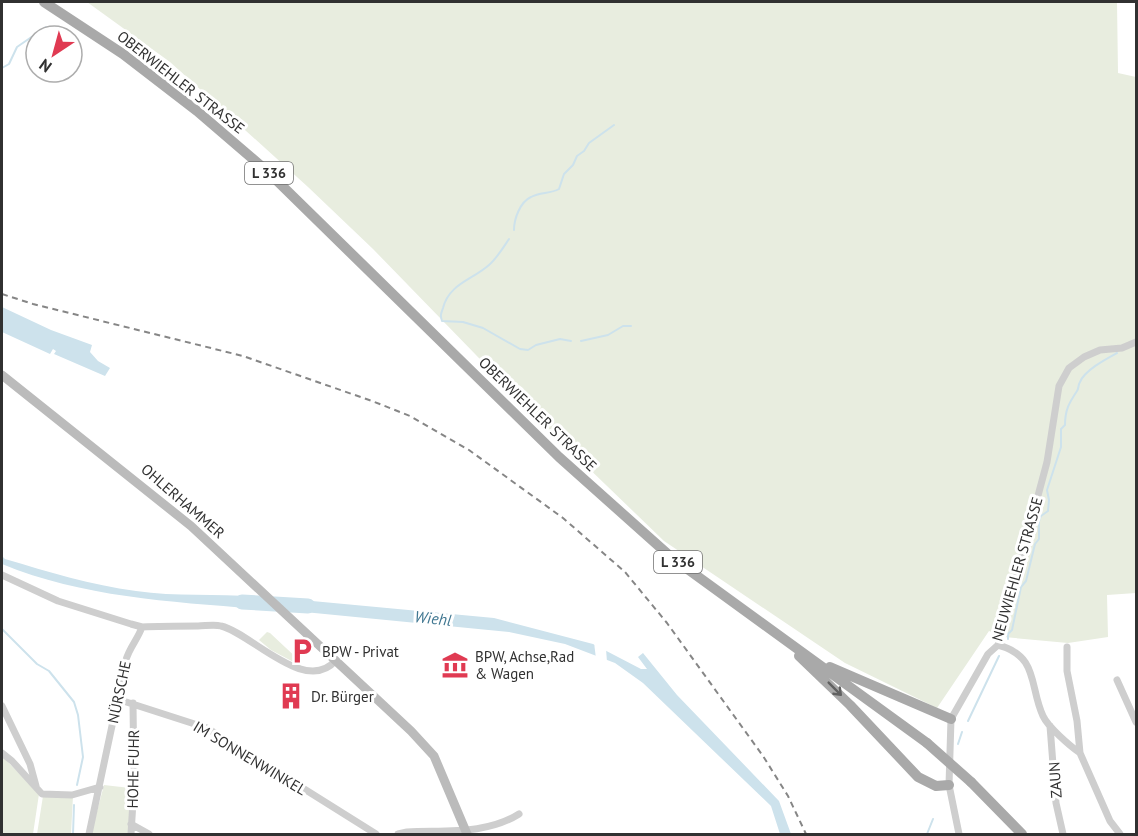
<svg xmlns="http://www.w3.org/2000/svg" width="1138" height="836" font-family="'PT Sans',sans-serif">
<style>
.green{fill:#e8eddf}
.water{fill:#cde2ec}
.pier{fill:#fff}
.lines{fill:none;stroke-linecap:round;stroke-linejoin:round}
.stream{stroke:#cde2ec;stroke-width:2}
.river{stroke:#cde2ec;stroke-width:15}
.street{stroke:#cecece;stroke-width:7}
.secondary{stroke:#bbb;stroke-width:9}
.primary{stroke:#a9a9a9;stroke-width:10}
.rail{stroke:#868686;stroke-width:2;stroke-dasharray:6 4.5;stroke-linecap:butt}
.primary-bridge{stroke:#a9a9a9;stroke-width:10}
.oneway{stroke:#616161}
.labels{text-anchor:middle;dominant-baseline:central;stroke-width:6;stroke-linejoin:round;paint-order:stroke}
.shield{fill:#fff;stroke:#6f6f6f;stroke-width:1.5}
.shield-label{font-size:14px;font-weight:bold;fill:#313131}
.street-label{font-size:15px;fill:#313131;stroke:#fff}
.poi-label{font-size:15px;fill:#313131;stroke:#fff;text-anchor:start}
.water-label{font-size:16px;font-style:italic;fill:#407791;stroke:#fff}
</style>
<rect width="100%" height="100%" fill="#fff"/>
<path class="green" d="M87,2H1117L1118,73L1136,77V593L1107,595L1108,637L1068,643L1004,637L989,631L937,708L845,663L664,541L549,430L373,249L308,187L170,62Z
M267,632L270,633L301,662V666L271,650L259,640Z
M2,756L39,794L33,834H2Z
M104,785L130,788L129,834H91Z
M43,796H73L71,834H37Z"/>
<path class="water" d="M2,307L51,330L92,345L90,352L98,361L110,368L105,376L54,354L56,351L53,349L50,354L2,332Z
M2,556L5,559C49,572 91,585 136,591C176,597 216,593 256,597L271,610C179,602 87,599 2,564Z
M280,598L494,618L593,644L641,669H647L638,657L643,653L677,695L779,801L791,834H780L771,806L643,683L615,663L565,644L509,632L294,611Z"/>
<path class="pier" d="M594,642L606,648L607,663L596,659Z"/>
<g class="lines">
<path class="stream" d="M2,68L9,64L17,47L46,27
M514,230C514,219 520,202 531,197C540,192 550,194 559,189L564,174L573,165L577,156L584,151L589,143L614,125
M509,239C503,248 497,258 489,265C472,280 449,284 443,308C441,314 440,315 442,321L463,322L483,328L520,349L528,350L536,345L560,339L571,341
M581,341L608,335L623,326H631
M2,629L37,664L49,671L74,702L78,715L83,757L77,785
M1008,639V634L1012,630L1021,587L1026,581L1035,544L1039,539V521L1041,516L1048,511L1049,500L1047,490L1061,447V429L1065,425C1065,410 1069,403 1077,391C1079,388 1078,385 1080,382C1085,370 1106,359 1117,353
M968,721L999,656
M958,744L962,732
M73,834L74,805
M927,834L933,819"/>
<path class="river" d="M242,602L308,606"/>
<path class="street" d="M2,575L58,601L131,624L142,627C161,626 179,626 198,626C205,626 214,624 221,626C251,633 306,696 336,660
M998,645C1039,656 1029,686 1043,716C1048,727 1070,746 1080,753
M1067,647V671L1077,721L1080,753L1110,821L1120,834
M1117,680L1136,722
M117,699L207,728L376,834
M2,706L30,764L36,786
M1050,726L1056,803L1063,834
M2,753L12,761L42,794L72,795L100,787
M131,824L149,834
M89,834L126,660C129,648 138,639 142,627
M131,834L134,785L133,703
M398,834L407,832C445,830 486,835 519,814
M959,834L949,785L951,719L988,654L998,645L1047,462L1059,386L1069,368L1084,357L1100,350L1122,348L1136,342"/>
<path class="secondary" d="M2,375L191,526L411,731L434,756L467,834"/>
<path class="primary" d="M44,2L123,54L197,111L267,171L559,457L671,557L927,743
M799,656L850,705L918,777L936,786L949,785
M830,667L951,719
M971,782L1022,834"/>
<path class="rail" d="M2,294L33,304L243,356L372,401L410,416L469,450L563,518L625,572L667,623L763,756L788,796L806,834"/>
<path class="primary-bridge" d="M927,743L971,782"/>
</g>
<defs><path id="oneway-shaft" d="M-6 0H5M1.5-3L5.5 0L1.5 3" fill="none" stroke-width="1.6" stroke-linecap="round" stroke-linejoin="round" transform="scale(1.5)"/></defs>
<use class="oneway" href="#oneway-shaft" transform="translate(835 689) rotate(45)"/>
<defs>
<g id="parking-bare" transform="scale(2.07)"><path d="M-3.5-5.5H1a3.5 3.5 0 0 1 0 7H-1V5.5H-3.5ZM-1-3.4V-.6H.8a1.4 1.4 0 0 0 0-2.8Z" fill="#e03a52" stroke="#fff" stroke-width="2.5" paint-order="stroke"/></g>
<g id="museum-bare" transform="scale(2.07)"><path d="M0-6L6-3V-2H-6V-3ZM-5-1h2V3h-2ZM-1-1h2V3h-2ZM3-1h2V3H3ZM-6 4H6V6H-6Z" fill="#e03a52" stroke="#fff" stroke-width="2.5" paint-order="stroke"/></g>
<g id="building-bare" transform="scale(2.07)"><path d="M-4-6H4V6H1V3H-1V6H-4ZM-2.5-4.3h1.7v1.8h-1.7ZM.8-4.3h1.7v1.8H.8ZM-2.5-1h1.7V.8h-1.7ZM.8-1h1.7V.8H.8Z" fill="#e03a52" stroke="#fff" stroke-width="2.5" paint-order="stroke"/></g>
</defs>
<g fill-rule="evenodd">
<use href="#parking-bare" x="302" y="651"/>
<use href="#museum-bare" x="455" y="665"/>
<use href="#building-bare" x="291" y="696"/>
</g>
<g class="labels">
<g class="shield">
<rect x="245" y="162" width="48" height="22" rx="4.5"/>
<rect x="654" y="551" width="48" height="22" rx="4.5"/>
</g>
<g class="shield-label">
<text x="269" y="173">L 336</text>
<text x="678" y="562">L 336</text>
</g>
<g class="street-label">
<text transform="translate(181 82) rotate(38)">OBERWIEHLER STRASSE</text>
<text transform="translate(538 414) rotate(44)">OBERWIEHLER STRASSE</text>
<text transform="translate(183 501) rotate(41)">OHLERHAMMER</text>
<text transform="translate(1017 569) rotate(-74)">NEUWIEHLER STRASSE</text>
<text transform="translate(119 692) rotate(-78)">NÜRSCHE</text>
<text transform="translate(250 758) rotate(31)">IM SONNENWINKEL</text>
<text transform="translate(133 769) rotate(-89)">HOHE FUHR</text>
<text transform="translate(1055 780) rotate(-94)">ZAUN</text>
</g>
<g class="poi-label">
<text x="322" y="651">BPW - Privat</text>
<text x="475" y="656">BPW, Achse,Rad<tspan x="475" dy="17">&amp; Wagen</tspan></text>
<text x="311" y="696">Dr. Bürger</text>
</g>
<g class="water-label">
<text transform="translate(433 618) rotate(6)">Wiehl</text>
</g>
</g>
<rect width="1138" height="836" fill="none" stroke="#313131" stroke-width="6"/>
<g transform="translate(54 54) rotate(216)"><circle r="28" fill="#ffffff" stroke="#adadad" stroke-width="1.5"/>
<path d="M0-4.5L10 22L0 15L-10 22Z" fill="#e03a52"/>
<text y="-9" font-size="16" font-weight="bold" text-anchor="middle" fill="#313131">N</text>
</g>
</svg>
